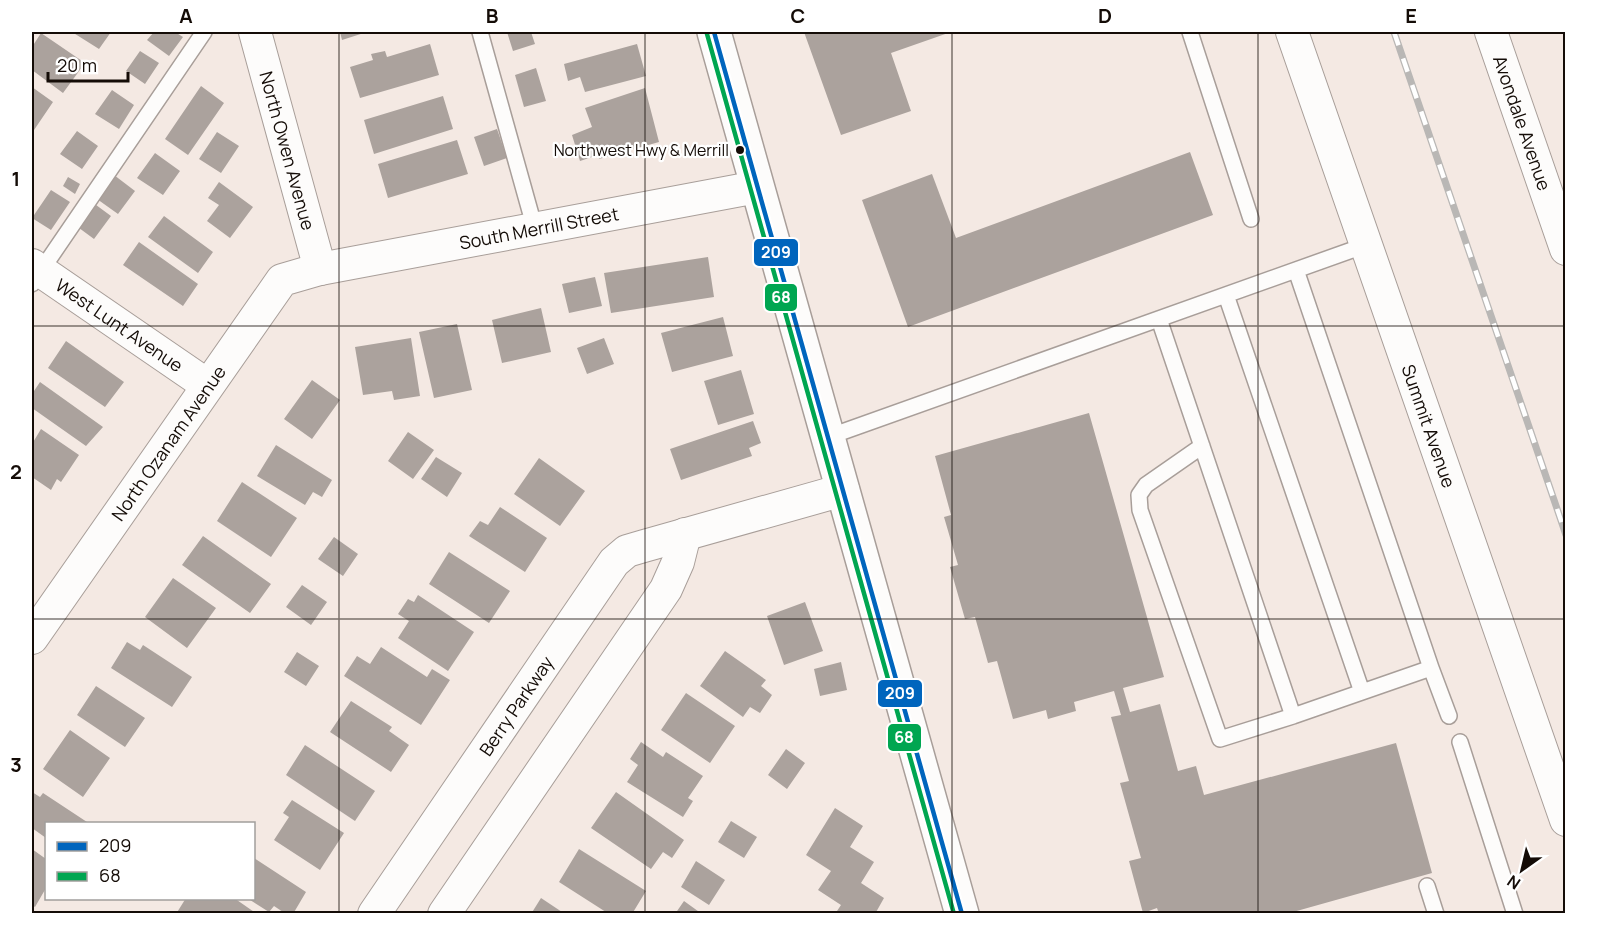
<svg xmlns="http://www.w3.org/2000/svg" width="1597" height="945" font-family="Manrope,sans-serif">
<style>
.building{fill:#aba29d}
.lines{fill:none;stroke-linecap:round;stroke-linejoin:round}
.lane-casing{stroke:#a89e99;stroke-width:18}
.street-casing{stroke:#a89e99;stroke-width:34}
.secondary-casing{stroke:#a89e99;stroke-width:36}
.lane{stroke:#fdfcfb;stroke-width:15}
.street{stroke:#fdfcfb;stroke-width:32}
.secondary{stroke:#fdfcfb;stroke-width:33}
.rail-casing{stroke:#b9b7b5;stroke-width:7}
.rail{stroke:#fff;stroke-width:4.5;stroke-dasharray:14;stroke-linecap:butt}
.bus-1-casing{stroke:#fff;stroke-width:9}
.bus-2-casing{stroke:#fff;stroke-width:9}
.bus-1{stroke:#0065bd;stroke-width:4.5}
.bus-2{stroke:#00a651;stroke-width:4.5}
.grid{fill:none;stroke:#140c07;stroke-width:1.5;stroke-opacity:0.55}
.bus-dot{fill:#140c07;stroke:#fff;stroke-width:2}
.labels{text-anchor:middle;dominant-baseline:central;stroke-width:4.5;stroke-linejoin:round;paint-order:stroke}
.bus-label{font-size:16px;fill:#140c07;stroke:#fff;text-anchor:end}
.street-label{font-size:18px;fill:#140c07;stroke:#fff}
.line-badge{stroke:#fff;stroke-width:2}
.badge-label{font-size:16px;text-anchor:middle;font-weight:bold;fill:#fff}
.neatline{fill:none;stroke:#140c07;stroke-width:2}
.grid-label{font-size:20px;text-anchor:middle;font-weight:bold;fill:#140c07}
</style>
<rect width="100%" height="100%" fill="#f4e9e3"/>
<path class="building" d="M72,32H111L99,49Z
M154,32H175L183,37L169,56L147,40Z
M340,32H367L342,40Z
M507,32H531L535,44L513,51Z
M804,32H951L891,53L911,111L841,135Z
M41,33L85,63L63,93L32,70V47Z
M430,44L439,75L360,98L350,67L373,60L371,54L385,51L387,57Z
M637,44L646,76L585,92L580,77L568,81L564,64Z
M140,51L159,63L145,84L126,71Z
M536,68L546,101L524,107L515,75Z
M201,86L224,103L188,155L165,139Z
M32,87L53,102L32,133Z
M645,88L659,142L599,159L598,155L580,161L572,135L592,127L585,108Z
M112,90L134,105L119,129L95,114Z
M443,96L453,129L374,154L364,120Z
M497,129L507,158L484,166L474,137Z
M77,131L98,146L82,169L60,154Z
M217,132L239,146L221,173L199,159Z
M457,140L468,174L388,198L378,164Z
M1190,152L1213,215L908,327L862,200L932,174L956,238Z
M155,153L180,171L163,195L137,178Z
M114,175L135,191L118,214L97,199Z
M68,177L80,184L75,194L63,186Z
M219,182L253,207L230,238L207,221L219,205L208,198Z
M51,190L70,202L51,230L32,218Z
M92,202L111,216L94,239L75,225Z
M164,216L213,252L198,273L148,237Z
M139,242L198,284L183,306L123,265Z
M708,257L714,297L611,313L604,273Z
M595,277L602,306L569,313L562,284Z
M541,308L551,352L502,363L492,320Z
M723,317L733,356L672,372L661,333Z
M457,324L472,390L434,398L419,332Z
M411,338L420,396L394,400L392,391L363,395L355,347Z
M604,338L614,364L587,374L577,348Z
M66,341L124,382L105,407L48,368Z
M741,370L754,414L718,425L704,381Z
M312,380L340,400L312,439L284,419Z
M40,382L103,427L86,446L32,408V394Z
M1089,413L1164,677L1123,688L1130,712L1160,704L1178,771L1196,766L1204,795L1396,743L1432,873L1286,914H1159L1157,908L1143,913L1129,861L1141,858L1120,783L1129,781L1111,717L1121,715L1114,691L1074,702L1076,711L1048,719L1046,710L1013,719L997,661L988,663L975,617L965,619L950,567L958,565L944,517L951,515L935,456Z
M753,421L761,443L749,448L752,456L681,480L670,449Z
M41,429L79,455L61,482L57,479L51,490L32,477V444Z
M408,432L434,450L413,479L388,461Z
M276,445L332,480L322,497L313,492L305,505L257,476Z
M436,457L462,473L447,497L421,479Z
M539,458L585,491L560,526L514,494Z
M242,482L297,518L271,557L217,521Z
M500,507L547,538L525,572L469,536L480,521L488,525Z
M203,536L271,584L250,613L182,565Z
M334,537L358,554L343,576L318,559Z
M449,552L510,591L489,623L429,584Z
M173,578L216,608L187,648L145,617Z
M302,585L327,602L311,625L286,607Z
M418,595L474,632L448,671L398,638L409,621L398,614L408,599L414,602Z
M805,602L823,651L784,665L767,616Z
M127,642L140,650L143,645L192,677L172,707L111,668Z
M381,647L427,677L432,669L450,680L421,725L344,676L357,656L370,664Z
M725,651L766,680L761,686L772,695L760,713L750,707L743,717L700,686Z
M297,652L319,666L306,686L284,672Z
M841,662L847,690L820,696L814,669Z
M96,686L145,718L125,747L77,715Z
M686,693L735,726L710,763L661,730Z
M351,701L392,727L389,731L409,745L391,772L330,732Z
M70,730L110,758L83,797L43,769Z
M641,742L663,757L666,752L703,776L688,798L693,801L683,817L627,782L638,765L630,759Z
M305,745L375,791L355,821L286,775Z
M786,749L805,763L787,789L768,775Z
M32,792L40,797L43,793L90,824H46V838L32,828Z
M616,792L684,840L672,858L663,852L651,869L591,828Z
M292,800L344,833L320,870L274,840L289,817L283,813Z
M835,808L863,826L850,847L874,862L861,883L884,898L875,914H835L841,905L818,890L831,871L806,855Z
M731,821L757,837L744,858L718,842Z
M32,849L46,859V888L35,907L32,905Z
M579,849L646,891L632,914H609L559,882Z
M254,858L306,892L293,914H286L274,906L269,912L247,898H254Z
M696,861L725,880L709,905L681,887Z
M186,898H234L257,914H176Z
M541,898L565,914H531Z
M684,901L702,914H675Z"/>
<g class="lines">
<g class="lane-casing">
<path id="lane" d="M480,32L535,229
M1190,32L1251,219
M32,284L204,32
M1226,295L1362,692
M1159,319L1293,716L1431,668L1296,270
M828,437L1366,245
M1202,446L1146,485L1139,495L1140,510L1220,739L1293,716
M1431,668L1449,716
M1460,742L1515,914
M1427,886L1436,914"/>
</g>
<g class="street-casing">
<g id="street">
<path id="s1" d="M255,32L320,269"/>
<path id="s2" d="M1292,32L1566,820"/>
<path id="s3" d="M1491,32L1566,249"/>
<path id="s4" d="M32,265L207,385"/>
<path id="s5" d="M32,638L282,280L320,269L757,187"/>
<path id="s6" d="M374,914L614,562L627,551L644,546L843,490"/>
<path d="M444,914L666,589L678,562L685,534"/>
</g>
</g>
<g class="secondary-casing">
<path id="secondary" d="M714,32L962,914"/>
</g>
<use href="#lane" class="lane"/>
<use href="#street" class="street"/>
<use href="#secondary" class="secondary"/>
<g class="rail-casing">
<path id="rail" d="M1394,32L1566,535"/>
</g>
<use href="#rail" class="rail"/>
<g class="bus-1-casing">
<path id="bus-1" d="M714,32L962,914"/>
</g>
<g class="bus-2-casing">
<path id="bus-2" d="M707,34L954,914"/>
</g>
<use href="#bus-1" class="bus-1"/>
<use href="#bus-2" class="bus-2"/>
</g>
<path class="grid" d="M339,32V914M645,32V914M952,32V914M1258,32V914M32,326H1566M32,619H1566"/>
<circle class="bus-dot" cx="740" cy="150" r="5"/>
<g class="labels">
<g class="bus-label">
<text x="729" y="150">Northwest Hwy &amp; Merrill</text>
</g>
<g class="street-label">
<text stroke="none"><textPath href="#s3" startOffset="96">Avondale Avenue</textPath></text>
<text stroke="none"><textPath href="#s1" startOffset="123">North Owen Avenue</textPath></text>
<text stroke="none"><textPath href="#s5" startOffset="699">South Merrill Street</textPath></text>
<text stroke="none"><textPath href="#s4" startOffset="106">West Lunt Avenue</textPath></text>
<text stroke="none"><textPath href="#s2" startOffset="417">Summit Avenue</textPath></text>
<text stroke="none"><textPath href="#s5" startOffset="238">North Ozanam Avenue</textPath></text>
<text stroke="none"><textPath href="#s6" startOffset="252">Berry Parkway</textPath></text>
</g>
</g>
<g class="line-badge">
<rect x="753" y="238" width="46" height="29" rx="6" fill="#0065bd"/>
<rect x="764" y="283" width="34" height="29" rx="6" fill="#00a651"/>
<rect x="877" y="679" width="46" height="29" rx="6" fill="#0065bd"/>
<rect x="887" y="723" width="35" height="29" rx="6" fill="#00a651"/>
</g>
<g class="badge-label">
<text x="776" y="258">209</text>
<text x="781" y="303">68</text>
<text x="900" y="699">209</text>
<text x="904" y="743">68</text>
</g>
<rect width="1597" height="945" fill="none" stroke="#ffffff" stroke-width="66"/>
<rect x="45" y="822" width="210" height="78" fill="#ffffff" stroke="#a19e9c" stroke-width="1.5"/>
<rect x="57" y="842" width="30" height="9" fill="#0065bd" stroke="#a19e9c" stroke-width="1.5"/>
<text x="99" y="852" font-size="18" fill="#140c07">209</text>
<rect x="57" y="872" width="30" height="9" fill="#00a651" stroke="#a19e9c" stroke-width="1.5"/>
<text x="99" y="882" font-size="18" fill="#140c07">68</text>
<g transform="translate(1522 870) rotate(214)" stroke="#ffffff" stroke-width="4.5" paint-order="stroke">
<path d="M0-4.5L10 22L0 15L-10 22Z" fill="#140c07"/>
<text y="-9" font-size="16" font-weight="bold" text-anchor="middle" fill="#140c07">N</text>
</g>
<path d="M48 72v9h80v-9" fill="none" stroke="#140c07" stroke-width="3"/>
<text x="57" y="72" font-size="18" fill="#140c07" stroke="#ffffff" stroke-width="4.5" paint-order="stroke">20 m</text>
<rect x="33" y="33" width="1531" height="879" class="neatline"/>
<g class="grid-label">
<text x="186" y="23">A</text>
<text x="492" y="23">B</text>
<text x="798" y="23">C</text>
<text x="1105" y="23">D</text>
<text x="1411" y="23">E</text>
<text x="16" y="186">1</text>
<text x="16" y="479">2</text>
<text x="16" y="772">3</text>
</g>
</svg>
